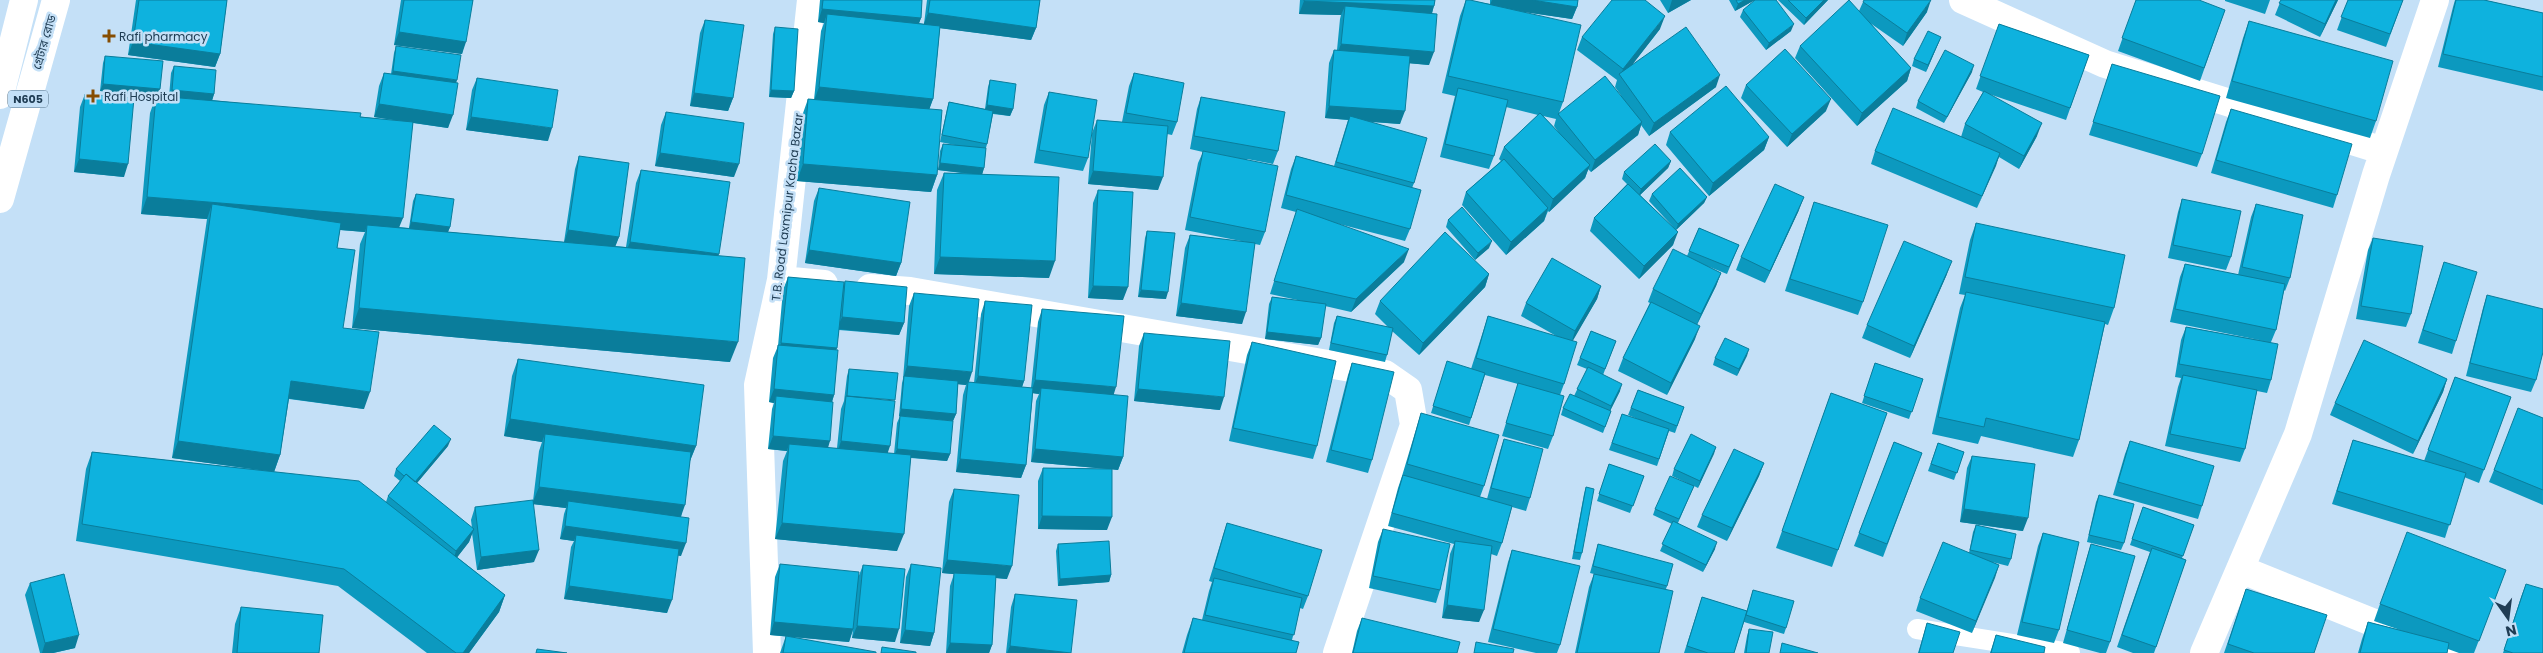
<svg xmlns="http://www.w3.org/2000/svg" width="2543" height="653" font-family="Poppins,'Noto Sans Bengali',sans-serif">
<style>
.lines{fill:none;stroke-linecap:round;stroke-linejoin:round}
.service{stroke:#fff;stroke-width:20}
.minor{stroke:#fff;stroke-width:28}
.trunk{stroke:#fff;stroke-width:28}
.wall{fill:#0c99bf;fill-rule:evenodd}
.shaded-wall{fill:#0a7d9b}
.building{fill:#0eb2de;stroke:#0a7d9b}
.poi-dot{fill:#864d01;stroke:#c4e0f7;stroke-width:2}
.labels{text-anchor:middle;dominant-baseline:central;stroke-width:5;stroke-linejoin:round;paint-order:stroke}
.shield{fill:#c4e0f7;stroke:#516e85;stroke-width:1}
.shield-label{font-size:11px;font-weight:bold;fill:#203d54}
.poi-label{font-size:12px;fill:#203d54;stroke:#c4e0f7;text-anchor:start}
.street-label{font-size:12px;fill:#203d54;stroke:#c4e0f7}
</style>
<rect width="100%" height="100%" fill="#c4e0f7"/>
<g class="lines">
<path class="service" d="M1917,629L2070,653"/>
<path class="minor" d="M1963,0L2105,64L2384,151
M781,280L824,284
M870,288L910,291L1385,374L1408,390L1414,425L1337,653
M2240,569L2449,653
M767,653L758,385L781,280L811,0
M2204,653L2298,434L2376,175L2435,0"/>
<path class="trunk" d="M0,95L24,0
M0,199L56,0"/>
</g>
<path class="wall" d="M136,0H227L220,54L215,67L128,55Z
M401,0H473L462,54L394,45Z
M820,0H922L921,18L919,23L924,24L927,0H1040L1036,28L1031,40L940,28L933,99L929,109L937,175L931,192L797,181L802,116L808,99L814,100L821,31L824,23L818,22Z
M1300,0H1435L1432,14L1429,65L1409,63L1400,124L1371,122L1414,183L1412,188L1410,229L1405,241L1335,223L1404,262L1351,312L1325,306L1321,338L1318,345L1265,339L1269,304L1272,297L1302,301L1270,294L1296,212L1281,208L1291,169L1296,156L1334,166L1348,120L1325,118L1329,63L1334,50H1337L1340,19L1341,15L1299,14Z
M1466,0L1490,4V0H1578L1577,7L1572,19L1525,12L1563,102L1559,113L1622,97L1615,87L1617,80L1577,50L1582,37L1660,29L1631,66L1716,87L1649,136L1641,125L1638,135L1591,172L1588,169L1585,178L1549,212L1548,211L1544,221L1506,255L1462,205L1466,192L1501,161L1499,159L1504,147L1538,115L1506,107L1494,156L1489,169L1440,157L1455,96L1442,93L1460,16ZM1543,116L1556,119L1554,126L1559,133Z
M1660,0H1691L1668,13Z
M1729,0H1755L1735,11Z
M1778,0H1828L1804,25Z
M2136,0L2225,10L2200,81L2118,51Z
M2225,0H2270L2265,14L2225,1Z
M2281,0H2338L2320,37L2275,15Z
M2348,0H2403L2386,47L2337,30Z
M2455,0H2484L2543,13V91L2438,67L2453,7Z
M1863,2L1927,12L1903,46L1870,23L1911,68L1907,81L1857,126L1795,58L1800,46L1859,11Z
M1743,10L1791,31L1766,50L1740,17Z
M705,20L733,98L728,111L690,106L700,33Z
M2249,21L2376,121L2370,138L2226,98L2243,38Z
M1999,24L2089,55L2066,120L1986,93L2037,136L2019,169L1999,157L1977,208L1871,164L1875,151L1961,137L1965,124L1983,92L1976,89Z
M775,27L794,91L791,98L769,97L773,34Z
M1941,37L1926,72L1912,66L1914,59Z
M396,46L456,83L448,128L413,123L399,227L409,228L413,201L416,194L450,227L448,232L564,242L575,169L579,156L619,237L615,246L626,247L636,183L641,170L718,255L730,362L352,328L360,244L365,232L340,230L337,248L343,328L364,409L289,399L280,455L274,472L386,502L388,496L400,481L394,476L396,469L448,446L417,483L472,528L471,520L475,507L533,501L539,451L542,442L504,436L512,376L518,359L696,446L690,461L681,517V556L678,555L667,613L564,599L571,547L574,541L560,539L564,514L566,508L533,504L534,562L477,570L472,533L469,542L457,557L505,595L499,612L469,653H427L338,586L76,541L86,469L92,452L267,471L172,458L207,219L141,214L150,113L156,96L169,97L171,73L174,66L214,94L212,100L400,121L374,117L379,86L384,73L391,74L394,53Z
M105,56L160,89L157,96L100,91L103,63Z
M2112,64L2202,154L2197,167L2089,135Z
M1972,72L1944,123L1916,108L1918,101Z
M1134,73L1177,122L1172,135L1167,134L1158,190L1088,184L1092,133L1097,120L1122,122L1129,86Z
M477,78L548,141L466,130L472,90Z
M990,80L1013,109L1010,116L993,114L987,144L986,148L984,168L982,174L1049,278L934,274L937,190L944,173L969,174L938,170L940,151L943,144L955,145L940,142L947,109L949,102L985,109L988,87Z
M1746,85L1826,111L1787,147L1741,98Z
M1049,92L1088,158L1083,171L1034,163L1044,105Z
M85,94L124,177L74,172L80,107Z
M1201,97L1278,151L1273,164L1247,159L1265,232L1260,245L1255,244L1242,324L1176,316L1185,248L1190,235L1246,242L1185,230L1198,163L1203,152L1190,149L1197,109Z
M2231,109L2337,195L2333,208L2211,173L2226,122Z
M666,112L734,177L655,166L661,125Z
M1670,132L1769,137L1764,150L1709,196L1666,145Z
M1671,161L1668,168L1640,195L1676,230L1649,201L1652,194L1707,197L1704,203L1676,230L1673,245L1639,279L1590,231L1594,218L1627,184L1622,179L1624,172Z
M819,188L901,263L896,276L805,263L814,201Z
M1098,190L1123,300L1088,298L1093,203Z
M2182,199L2231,257L2226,270L2168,258L2178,212Z
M1814,202L1863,302L1858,315L1785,291Z
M2256,204L2290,278L2285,291L2284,290L2276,330L2271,342V380L2267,393L2257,391L2245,449L2240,462L2165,446L2178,387L2181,378L2175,377L2181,340L2186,327L2264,341L2170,322L2180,277L2185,264L2238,275L2251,217Z
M1799,210L1765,283L1736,270L1741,257Z
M1448,220L1489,248L1475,260L1446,227Z
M1976,223L2114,308L2108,325L2105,324L2079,440L2073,457L1981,436L1978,444L1932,434L1960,308L1965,295L1959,294L1970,240Z
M1699,228L1739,245L1727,274L1707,266L1721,273L1716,286L1697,325L1695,339L1667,395L1618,371L1623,358L1650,303L1648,302L1653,289L1687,256Z
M1147,231L1166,299L1138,297L1145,238Z
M2373,238L2411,314L2406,327L2356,319L2368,250Z
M2444,262L2456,341L2452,354L2418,343Z
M1489,274L1485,287L1419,355L1392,331L1387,355L1385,362L1329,350L1334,323L1337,316L1388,327L1375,314L1380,301Z
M1947,274L1910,358L1862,338L1867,325Z
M788,277L843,286L845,281L904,323L899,335L839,330L836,350L834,395L832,402L828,448H837L841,409L844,401L847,376L849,369L888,453L894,454L897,423L900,416L950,454L947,461L911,458L897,551L775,539L783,461L787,451L768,449L772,409L774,403L769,402L773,358L778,346L783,290Z
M1601,286L1597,299L1572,341L1564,384L1560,395L1553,436L1548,449L1502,436L1518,384L1485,375L1469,425L1431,413L1445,368L1471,369L1488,316L1558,337L1521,316L1526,303Z
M914,293L969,382L974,383L981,314L985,301L1024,381L1022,387L1031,388L1038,322L1042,309L1114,395L1123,457L1118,470L1112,469L1107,530L1038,529V481L1043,468L1108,469L1031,462L1036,401L1039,394L1033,393L1026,465L1021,478L956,472L963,395L966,385L958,384L956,414L953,421L899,416L902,383L903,379L909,306Z
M2487,295L2536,380L2531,392L2466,376L2483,308Z
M1591,331L1616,341L1603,375L1620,391L1610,411H1611L1603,433L1561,415L1563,408L1574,396L1587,369L1577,365Z
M1144,333L1220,410L1134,401L1139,346Z
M1252,342L1317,446L1313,459L1229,441L1247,355Z
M1749,349L1737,376L1713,365L1715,358Z
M1352,363L1372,460L1368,473L1326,462L1348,375Z
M1875,363L1923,379L1909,419L1862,403Z
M2455,377L2511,397L2479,483L2464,477L2445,538L2332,504L2353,440L2424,461Z
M2447,379L2443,392L2413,454L2330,415L2335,403Z
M1638,390L1684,407L1675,433L1669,431L1657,466L1609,450L1622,414L1640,420L1628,415Z
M1831,393L1887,413L1832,567L1776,548Z
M1421,413L1484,486L1480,497L1487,499L1500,451L1504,439L1530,498L1526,511L1512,507L1502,543L1497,556L1491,554L1479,622L1442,618L1450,554L1454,544L1388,526L1398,488L1402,476L1417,426Z
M2543,418V505L2489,482L2494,470Z
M2130,441L2202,506L2198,519L2113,495L2125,454Z
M1894,442L1922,453L1883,557L1854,546Z
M1938,443L1964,452L1954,480L1928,471Z
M1716,447L1698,488L1694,486L1678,523L1715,549L1703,572L1660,551L1672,524L1653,515L1655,509L1687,483L1672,476L1674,469Z
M1972,456L2023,531L1960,522L1967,468Z
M1764,463L1759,476L1727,541L1697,527L1702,515Z
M1609,464L1644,476L1630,513L1597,501Z
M1586,487L1582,553L1580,560L1572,559L1584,494Z
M954,489L1007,579L996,578L992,645L989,653H946L950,586L954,574L942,573L949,502Z
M2099,495L2124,543L2121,550L2087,542L2096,502Z
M2143,507L2194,525L2182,558L2186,560L2154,653H2133L2117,647L2150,552L2130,545Z
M1227,523L1308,596L1303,609L1300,608L1292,640L1296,653H1182L1187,635L1193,618L1202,620L1209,591L1212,582L1209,581L1223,535Z
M1976,525L2011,559L2008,566L1992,562L1999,565L1972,633L1916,611L1920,598L1969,553L1973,532Z
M1383,529L1440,590L1436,603L1369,588L1378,542Z
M2043,533L2059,630L2054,643L2017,635L2038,546Z
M1058,544L1111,575L1109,582L1058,586L1056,551Z
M1598,544L1667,586L1666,589L1659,653H1575L1589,587L1594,574L1598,575L1590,573Z
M2091,544L2110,642L2106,653H2100L2063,643L2087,557Z
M1512,550L1560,645L1557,653H1536L1488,642L1508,562Z
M780,564L858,578L863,565L895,642L852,638L853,630L849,642L770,635L775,577Z
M911,564L934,633L930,646L900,643L906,577Z
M2506,570L2474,653H2459L2448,649L2447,653H2358L2362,639L2368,622L2400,630L2374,621L2380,604Z
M30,583L75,648L53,653H40L25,595Z
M2526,584L2543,653H2503L2521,597Z
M2246,589L2314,653H2224Z
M1753,590L1786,628L1784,634L1744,622L1734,653H1684L1702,597L1747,611Z
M1015,594L1071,653H1006L1011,607Z
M241,607L319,653H232L235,624Z
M1362,618L1457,653H1352L1357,631Z
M1927,623L1953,653H1918Z
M1749,629L1769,653H1744L1747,636Z
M1996,635L2044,653H1990Z
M786,636L876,653H780Z"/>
<path class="shaded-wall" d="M1492,0H1532L1577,7L1572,19L1489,7Z
M1672,0H1691L1668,13Z
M1745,0H1755L1735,11L1738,4Z
M1824,0H1828L1804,25L1806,18Z
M1931,0L1927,12L1903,46L1907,33Z
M2336,0H2338L2320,37L2325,24Z
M1304,1L1434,6L1430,19L1345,6L1341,15L1299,14Z
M822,9L921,18L916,31L827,14L824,23L818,22Z
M928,13L1036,28L1031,40L923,26Z
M1665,16L1660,29L1622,78L1621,76L1623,69Z
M1794,24L1791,31L1766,50L1769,43Z
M399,32L466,42L462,54L394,45Z
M1941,37L1926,72L1928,65Z
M133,42L220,54L215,67L128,55Z
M1341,44L1434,52L1429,65L1336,57Z
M1974,65L1972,72L1944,123L1947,117Z
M1911,68L1907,81L1857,126L1862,113Z
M393,71L457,80L455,87L390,78Z
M1720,75L1716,87L1649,136L1654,123Z
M103,84L160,89L157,96L100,91Z
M819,87L933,99L927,116L813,104Z
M172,90L214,94L212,101L169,97Z
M771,90L794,91L791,98L769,97Z
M694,93L733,98L728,111L690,106Z
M1831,99L1826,111L1787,147L1792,134Z
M379,104L453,115L448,128L374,117Z
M987,105L1013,109L1010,116L984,112Z
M1329,106L1405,111L1400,124L1325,118Z
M471,117L552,128L548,141L466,130Z
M1642,122L1638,135L1591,172L1595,160Z
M2042,123L2037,136L2019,169L2024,156Z
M1769,137L1764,150L1709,196L1713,183Z
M660,153L739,164L734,177L655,166Z
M2000,153L1996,166L1977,208L1982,196Z
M79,159L128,164L124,177L74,172Z
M1671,161L1668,168L1639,196L1641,189Z
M940,163L984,168L982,175L938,170Z
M803,164L937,175L931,192L797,181Z
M1590,165L1585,178L1549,212L1553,199Z
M1093,171L1163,177L1158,190L1088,184Z
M147,197L403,218L396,235L367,225L365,232L210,219L212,204L207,219L141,214Z
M1707,197L1704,203L1676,230L1678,224Z
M1804,197L1799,210L1765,283L1770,271Z
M1548,208L1544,221L1506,255L1511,242Z
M411,222L450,227L447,234L409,229Z
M568,230L619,237L614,250L564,243Z
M1678,232L1673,245L1639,279L1644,266Z
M1492,241L1489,248L1475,260L1478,253Z
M630,242L719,254L714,267L625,255Z
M1409,249L1404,262L1351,312L1356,299Z
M809,250L901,263L896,276L805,263Z
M940,257L1055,261L1049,278L934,274Z
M1952,261L1947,274L1910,358L1914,346Z
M1721,273L1716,286L1696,326L1701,314Z
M1489,274L1485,287L1419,355L1423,343Z
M1093,286L1128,287L1123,300L1088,298Z
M1601,286L1597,299L1571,344L1575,331Z
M1141,290L1168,292L1166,299L1138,297Z
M1181,303L1246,312L1242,324L1176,316Z
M359,308L738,342L730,362L352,328Z
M842,317L904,323L899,335L837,329Z
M1700,326L1695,339L1667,395L1671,383Z
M1267,332L1321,338L1318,345L1265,339Z
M781,343L837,348L832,361L777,356Z
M1749,349L1747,356L1737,376L1739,369Z
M907,366L972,372L968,385V382L966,385L904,379V376L903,379Z
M978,376L1024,381L1020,393L973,389Z
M2447,379L2443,392L2413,454L2418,441Z
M1035,380L1116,387L1112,400L1041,388L1039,394L1031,393Z
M291,381L370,392L364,409L285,398Z
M1622,384L1620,391L1609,413L1611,406Z
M774,389L834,395L830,408L776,396L774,403L769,402Z
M1138,389L1224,397L1220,410L1134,401Z
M901,409L956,414L953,421L899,416Z
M510,419L696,446L689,463L545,434L542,442L504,436Z
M773,436L830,441L826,454L789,444L787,451L768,449Z
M451,439L448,446L411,490L413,483Z
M178,441L280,455L274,472L172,458Z
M841,441L890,446L886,458L837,453Z
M1716,447L1714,454L1698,488L1700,481Z
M897,449L950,454L947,461L894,456Z
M1035,449L1123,457L1118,470L1031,462Z
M960,459L1026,465L1021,478L956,472Z
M1764,463L1759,476L1727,541L1732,528Z
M539,487L685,505L679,522L568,501L566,508L532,504Z
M1964,509L2028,518L2023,531L1960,522Z
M1042,516L1112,517L1107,530L1038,529Z
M782,523L904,534L897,551L775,539Z
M565,526L686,543L681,556L575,541L576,535L574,541L560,539Z
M474,529L469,542L452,564L456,551Z
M1717,542L1715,549L1703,572L1706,565Z
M539,550L534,562L477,570L481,557Z
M947,560L1012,566L1007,579L942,573Z
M1999,565L1995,578L1972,633L1976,621Z
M1111,575L1109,582L1058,586L1060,579Z
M569,586L672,600L667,613L564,599Z
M505,595L499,612L469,653H463Z
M1447,605L1484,610L1479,622L1442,618Z
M774,622L853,629L849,642L770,635Z
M857,626L899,629L895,642L852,638Z
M905,630L934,633L930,646L900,643Z
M79,635L75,648L53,653H42L45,643Z
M950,643L992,645L989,653H946Z
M1010,646L1070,653H1007Z"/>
<path class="building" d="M139,0H227L220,54L133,42Z
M404,0H473L466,42L399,32Z
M823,0H922L921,18L822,9Z
M930,0H1040L1036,28L928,13Z
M1304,0H1435L1434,6L1304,1Z
M1466,0H1470L1581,25L1563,102L1448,76Z
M1532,0H1578L1577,7Z
M1612,0H1645L1665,16L1623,69L1582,37Z
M1736,0H1745L1738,4Z
M1755,0H1776L1794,24L1769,43L1743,10Z
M1788,0H1824L1806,18Z
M1849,0L1911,68L1862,113L1800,46Z
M1864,0H1931L1907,33L1863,2Z
M2136,0H2199L2225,10L2204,68L2122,38Z
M2281,0H2336L2325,24L2279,3Z
M2348,0H2403L2390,34L2341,17Z
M2456,0H2484L2543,13V77L2443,54Z
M1345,6L1437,14L1434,52L1341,44Z
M827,14L940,26L933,99L819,87Z
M705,20L744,25L733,98L694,93Z
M2249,21L2393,61L2376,121L2232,81Z
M1999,24L2089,55L2070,108L1980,76Z
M775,27L798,29L794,91L771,90Z
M1686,27L1720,75L1654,123L1619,74Z
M1928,31L1941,37L1928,65L1914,59Z
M396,46L461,55L457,80L393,71Z
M1785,49L1831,99L1792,134L1746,85Z
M1334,50L1410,56L1405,111L1329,106Z
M1945,50L1974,65L1947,117L1918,101Z
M105,56L163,61L160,89L103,84Z
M2112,64L2220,96L2202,154L2093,122Z
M174,66L216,70L214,94L172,90Z
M384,73L458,83L453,115L379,104Z
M1134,73L1184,83L1177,122L1126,113Z
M1605,76L1642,122L1595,160L1558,114Z
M477,78L558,90L552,128L471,117Z
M990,80L1016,84L1013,109L987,105Z
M1726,86L1769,137L1713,183L1670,132Z
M1458,88L1508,100L1494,156L1445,144Z
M1984,91L2042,123L2024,156L1965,124Z
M1049,92L1097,100L1088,158L1039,150Z
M85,94L134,98L128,164L79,159Z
M156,96L361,113L360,117L413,122L403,218L147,197Z
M1201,97L1285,112L1278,151L1194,136Z
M808,99L942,110L937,175L803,164Z
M949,102L993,111L987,144L942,135Z
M1893,108L2000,153L1982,196L1875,151Z
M2231,109L2352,144L2337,195L2216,160Z
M666,112L744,123L739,164L660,153Z
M1540,113L1590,165L1553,199L1504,147Z
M1350,116L1427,138L1414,183L1336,162Z
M1097,120L1168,126L1163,177L1093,171Z
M943,144L986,148L984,168L940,163Z
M1655,144L1671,161L1641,189L1624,172Z
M1203,151L1278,166L1265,232L1190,217Z
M579,156L629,163L619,237L568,230Z
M1296,156L1421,190L1410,229L1286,195Z
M1504,159L1548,208L1511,242L1466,192Z
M1680,168L1707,197L1678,224L1652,194Z
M641,170L730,182L719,254L630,242Z
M944,173L1059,177L1055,261L940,257Z
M1628,184L1678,232L1644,266L1594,218Z
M1775,184L1804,197L1770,271L1741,257Z
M819,188L910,202L901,263L809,250Z
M1098,190L1133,192L1128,287L1093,286Z
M416,194L454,199L450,227L411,222Z
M2182,199L2241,211L2231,257L2173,245Z
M1814,202L1888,225L1863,302L1790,279Z
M212,204L341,223L337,248L355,250L343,328L379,332L370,392L291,381L280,455L178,441Z
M2256,204L2303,215L2290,278L2242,267Z
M1462,207L1492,241L1478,253L1448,220Z
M1297,209L1409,249L1356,299L1274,281Z
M1976,223L2125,255L2114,308L1965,277Z
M367,225L745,258L738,342L359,308Z
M1699,228L1739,245L1729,267L1689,251Z
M1147,231L1175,233L1168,292L1141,290Z
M1445,232L1489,274L1423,343L1380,301Z
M1190,235L1255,243L1246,312L1181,303Z
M2373,238L2423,246L2411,314L2361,306Z
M1904,241L1952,261L1914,346L1867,325Z
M1673,249L1721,273L1701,314L1653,289Z
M1552,258L1601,286L1575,331L1526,303Z
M2444,262L2477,272L2456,341L2423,330Z
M2185,264L2285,284L2276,330L2175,309Z
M788,277L844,282L837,348L781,343Z
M845,281L907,287L904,323L842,317Z
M1966,292L2105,322L2079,440L1986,418L1984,427L1938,417Z
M914,293L979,299L972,372L907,366Z
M2487,295L2543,309V352L2536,380L2470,363Z
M1272,297L1326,304L1321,338L1267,332Z
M985,301L1032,305L1024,381L978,376Z
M1651,302L1700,326L1671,383L1623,358Z
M1042,309L1124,316L1116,387L1035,380Z
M1337,316L1393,328L1387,355L1331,343Z
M1488,316L1577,342L1564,384L1476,358Z
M2186,327L2278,344L2271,380L2179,364Z
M1591,331L1616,341L1605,369L1580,358Z
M1144,333L1230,341L1224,397L1138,389Z
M1725,338L1749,349L1739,369L1715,358Z
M2364,340L2447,379L2418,441L2335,403Z
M1252,342L1336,361L1317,446L1233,428Z
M778,345L838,350L834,395L774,389Z
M518,359L704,385L696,446L510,419Z
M1447,361L1485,373L1471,418L1433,406Z
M1352,363L1394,372L1372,460L1331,450Z
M1875,363L1923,379L1912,412L1864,396Z
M1588,367L1622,384L1611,406L1577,389Z
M849,369L898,373L895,400L847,396Z
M2183,375L2257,390L2245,449L2170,434Z
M904,376L958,381L956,414L901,409Z
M2455,377L2511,397L2484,470L2428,450Z
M968,382L1033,388L1026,465L960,459Z
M1518,383L1564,396L1553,436L1506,423Z
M1041,388L1128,396L1123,457L1035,449Z
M1638,390L1684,407L1677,426L1631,408Z
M1831,393L1887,413L1838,550L1782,531Z
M1570,394L1611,411L1605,427L1563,408Z
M776,396L833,402L830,441L773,436Z
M846,396L895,401L890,446L841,441Z
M2518,408L2543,418V490L2494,470Z
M1421,413L1499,435L1484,486L1407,464Z
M1622,414L1669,429L1659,459L1612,443Z
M900,416L953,421L950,454L897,449Z
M434,425L451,439L415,482L406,474L404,476L396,469Z
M545,434L691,452L685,505L539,487Z
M1691,434L1716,447L1700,481L1674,469Z
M1504,439L1543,449L1530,498L1491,488Z
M2353,440L2466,473L2450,525L2337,491Z
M2130,441L2214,466L2202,506L2118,482Z
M1894,442L1922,453L1887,544L1859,533Z
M1938,443L1964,452L1957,473L1931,464Z
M789,444L911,455L904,534L782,523Z
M1734,449L1764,463L1732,528L1702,515Z
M92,452L359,481L505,595L463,653H456L344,569L82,524Z
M1972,456L2035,464L2028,518L1964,509Z
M1609,464L1644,476L1633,506L1599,494Z
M1043,468L1112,469V517L1042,516Z
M406,474L474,529L456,551L388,496Z
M1403,475L1512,506L1502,543L1392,513Z
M1670,476L1694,486L1679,519L1655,509Z
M1586,487L1594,489L1582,553L1574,552Z
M954,489L1019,495L1012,566L947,560Z
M2099,495L2134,504L2124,543L2089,535Z
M533,500L539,550L481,557L475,507Z
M568,501L689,518L686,543L565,526Z
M2143,507L2194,525L2183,556L2132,539Z
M1673,521L1717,542L1706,565L1662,544Z
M1227,523L1322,550L1308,596L1214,568Z
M1976,525L2016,534L2011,559L1970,550Z
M1383,529L1450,544L1440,590L1373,576Z
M2407,532L2506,570L2479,641L2380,604Z
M2043,533L2079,542L2059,630L2022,622Z
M576,535L679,549L672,600L569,586Z
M1109,541L1111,575L1060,579L1058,544Z
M1455,541L1492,546L1484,610L1447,605Z
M1943,542L1999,565L1976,621L1920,598Z
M1598,544L1673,564L1667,586L1593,566Z
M2091,544L2135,556L2110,642L2067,630Z
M2152,548L2186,560L2156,647L2122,635Z
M1512,550L1580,566L1560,645L1493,629Z
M780,564L859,572L853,629L774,622Z
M911,564L941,568L934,633L905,630Z
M863,565L905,569L899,629L857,626Z
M954,573L996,575L992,645L950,643Z
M64,574L79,635L45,643L30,583Z
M1594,574L1673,591L1659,653H1577Z
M1214,578L1302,598L1294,635L1205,615Z
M2526,584L2543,589V653H2513L2504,650Z
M2246,589L2327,615L2314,653H2254L2228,644Z
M1753,590L1794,601L1786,628L1746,615Z
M1015,594L1077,600L1071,653L1010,646Z
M1702,597L1747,611L1734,653H1708L1687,646Z
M241,607L323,615L319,653H237Z
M1193,618L1299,642L1296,653H1184Z
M1362,618L1460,642L1457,653H1353Z
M2368,622L2449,643L2447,653H2360Z
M1927,623L1960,632L1953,653H1919Z
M1749,629L1773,632L1769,653H1746Z
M1996,635L2045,647L2044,653H1991Z
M786,636L876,652V653H783Z
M1476,642L1514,649L1513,653H1474Z
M1782,643L1818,653H1780Z
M882,647L916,652V653H881Z
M537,649L567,653H536Z"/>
<g class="poi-dot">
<path d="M106.5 28.5h5v5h5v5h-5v5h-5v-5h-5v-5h5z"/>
<path d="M90.5 88.5h5v5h5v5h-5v5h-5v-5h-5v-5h5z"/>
</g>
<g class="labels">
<rect class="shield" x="8" y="90.5" width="40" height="17" rx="4"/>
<g class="shield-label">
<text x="28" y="99">N605</text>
</g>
<g class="poi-label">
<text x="119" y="36">Rafi pharmacy</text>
<text x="104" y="96">Rafi Hospital</text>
</g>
<g class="street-label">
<text transform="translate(44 42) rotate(-74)">গ্রেটার রোড</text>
<text transform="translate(787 207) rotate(-83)">T.B. Road Laxmipur Kacha Bazar</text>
</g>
</g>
<g transform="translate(2508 618) rotate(166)" stroke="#c4e0f7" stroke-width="4" paint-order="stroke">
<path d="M0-4L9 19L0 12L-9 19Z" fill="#203d54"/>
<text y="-8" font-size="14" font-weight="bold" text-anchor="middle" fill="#203d54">N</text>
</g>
</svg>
